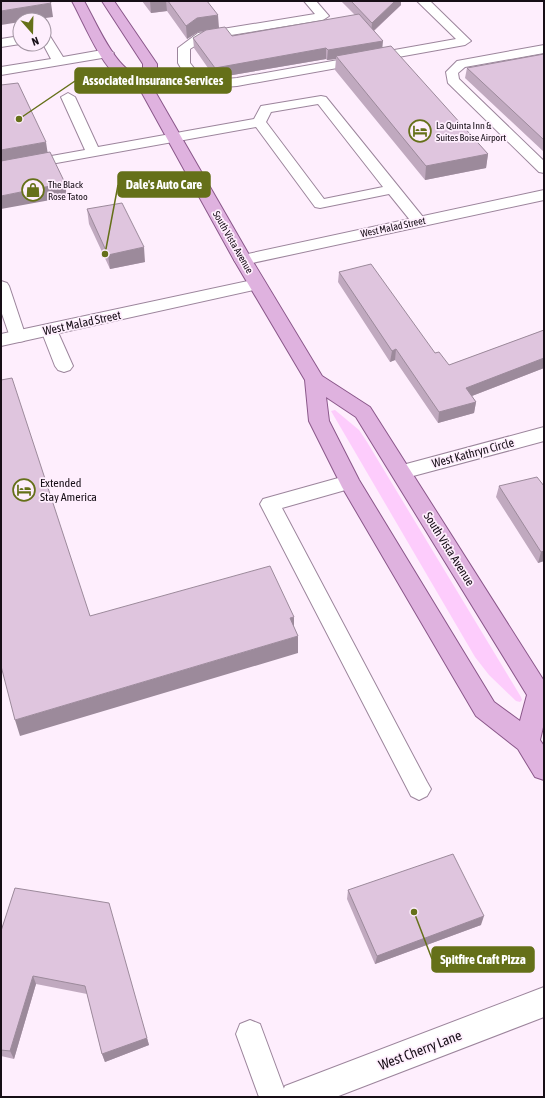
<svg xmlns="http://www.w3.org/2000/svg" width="545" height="1098" font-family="'Asap Condensed',sans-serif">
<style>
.green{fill:#fdccfc}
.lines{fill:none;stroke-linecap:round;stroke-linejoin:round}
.service-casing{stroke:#9c859c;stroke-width:2}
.minor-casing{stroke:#9c859c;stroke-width:2}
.primary-casing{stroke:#8a578a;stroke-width:2}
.service{fill:#fff;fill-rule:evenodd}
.minor{fill:#fff;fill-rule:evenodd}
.primary{fill:#dfb2df;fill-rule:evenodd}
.wall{fill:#c0a9bf}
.shaded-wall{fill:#9c8a9b}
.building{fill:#dfc5de;stroke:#9c8a9b}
.labels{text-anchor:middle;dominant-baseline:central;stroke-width:3.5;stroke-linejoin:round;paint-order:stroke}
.far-poi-label{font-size:10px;fill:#160e16;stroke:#feeefd;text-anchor:start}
.far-street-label{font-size:10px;fill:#160e16;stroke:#feeefd}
.street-label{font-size:12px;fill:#160e16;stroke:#feeefd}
.poi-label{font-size:12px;fill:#160e16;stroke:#feeefd;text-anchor:start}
.near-street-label{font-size:14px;fill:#160e16;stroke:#feeefd}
.leader{fill:none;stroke:#657019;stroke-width:1.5}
.callout-dot{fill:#657019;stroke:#feeefd;stroke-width:1.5}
.callout{fill:#657019;stroke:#657019;stroke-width:1.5}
.callout-label{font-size:13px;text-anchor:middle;font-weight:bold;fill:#fff}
</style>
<rect width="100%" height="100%" fill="#feeefd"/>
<path class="green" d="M335,410L359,430L367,442L521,697L522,700L520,702L516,701L489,675L475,657L331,411Z"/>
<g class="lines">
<g class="service-casing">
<path id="service" d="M304,1H316L329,16L323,20L206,39L190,49V63L204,81L237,78L456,39L417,1H430L471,41L465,45L237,86L200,89L195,88L187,76L142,85L136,81L142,77L182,70L178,63V48L198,33L315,14Z
M44,32L48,33L63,57L108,49L114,53L108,57L1,75V67L51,59L43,44Z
M20,36V44L1,47V39Z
M544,45V53L465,67L458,73L459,79L544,161V173L539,172L448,83L446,72L457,61Z
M68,93L75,97L98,147L254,119L261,106L321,96L326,97L427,222L424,225H414L389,194L320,208L315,207L256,127L1,173V165L85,150L61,97ZM318,104L383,187L324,199L266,122L271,112Z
M1,281L7,283L9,286L26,337L24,341L18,342L12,341L10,337L1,311Z
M49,325L55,326L57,330L73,366L70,370L64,372L58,370L55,366L41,330L43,326Z
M349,475L356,477L358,482L356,487L282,508L427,782L431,789L427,796L419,800L411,796L260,504L263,499Z
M250,1020L260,1024L287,1097H259L236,1034L240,1024Z"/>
</g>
<g class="minor-casing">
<path id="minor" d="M544,190V200L243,265L237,264L234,260L237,256L243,255Z
M257,279L263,280L266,284L263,288L1,346V334Z
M544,427V441L402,479L395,477L392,472L395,467Z
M544,987V1017L336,1097H280L285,1086Z"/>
</g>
<g class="primary-casing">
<path id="primary" d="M72,1H84C96,22 115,69 139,76L143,69V64L102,1H114L157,64V69L149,81L252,260L322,376L370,407L544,681V723L540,740L544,746V780L535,777L518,749L476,716L342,487L309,421L305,380L234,260L137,84C131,82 124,81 119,78C101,65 83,21 72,1ZM326,397L356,417L527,695L520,721L494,702L359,480L329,421Z"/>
</g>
<use href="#service" class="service"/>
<use href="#minor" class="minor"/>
<use href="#primary" class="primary"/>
</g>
<path class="wall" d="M142,1H207L219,28L198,32L187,39L167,11L151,13Z
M341,1H401V5L374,31L382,48L488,154L486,168L425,180L335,70L336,59L327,60L326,59L215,78L194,48L193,38L232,36L355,15Z
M544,54V152L465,78L467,68Z
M87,209L145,262L110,269L89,224Z
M339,272L449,365L544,330V368L472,396L476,402L474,413L438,423L395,360L390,362L338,282Z
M499,486H544V561L538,563L496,497Z
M15,888L147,1038L149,1045L105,1062L102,1054L87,994L36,984L14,1059L1,1056V931Z
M348,890L481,925L375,964L347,899Z"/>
<path class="shaded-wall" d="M150,1H166L167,11L151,13Z
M395,1H401V5L371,33L372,23Z
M51,3L53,17L31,20H20V22L1,25V11Z
M218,15L219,28L198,32L187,39L186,26L197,18Z
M383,41L382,51L336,56V59L327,60L328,50Z
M326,48V59L215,78V68Z
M46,142L48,155L1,163V150Z
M488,154L486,168L425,180L426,166Z
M65,183L67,197L1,209V196Z
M144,247L145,262L110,269L108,255Z
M396,349L395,360L390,362L392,351Z
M544,358V368L464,399L466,388Z
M476,402L474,413L438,423L439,412Z
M544,551V561L538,563L541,552Z
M294,617V633L290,618Z
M298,636V653L20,736L15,720Z
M484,916L481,925L375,964L377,956Z
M33,976L36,984L14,1059L10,1051Z
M147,1038L149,1045L105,1062L102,1054Z"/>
<path class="building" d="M1,1H50L51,3L1,11Z
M168,1H207L218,15L197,18L186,26Z
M351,1H395L372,23Z
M359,14L383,41L328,50L326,48L215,68L193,38L206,30L225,27L232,36Z
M391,46L488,154L426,166L336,56Z
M544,54V140L467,68Z
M18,83L46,142L1,150V85Z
M50,152L65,183L1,196V161Z
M122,203L144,247L108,255L87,209Z
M371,264L435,353L439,352L449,365L544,330V358L466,388L476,402L439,412L396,349L392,351L339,272Z
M12,378L90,616L270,566L294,617L290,618L298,636L15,720L1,666V380Z
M537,477L544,486V551L541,552L499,486Z
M453,854L484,916L377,956L348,890Z
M15,888L109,903L147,1038L102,1054L85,986L33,976L10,1051L1,1050V931Z"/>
<defs>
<g id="hotel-ring" transform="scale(1.15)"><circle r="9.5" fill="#feeefd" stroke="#657019" stroke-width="1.5"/><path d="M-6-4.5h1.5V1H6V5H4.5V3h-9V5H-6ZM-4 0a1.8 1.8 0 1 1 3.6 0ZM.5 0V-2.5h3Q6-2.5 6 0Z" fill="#657019"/></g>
<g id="shop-ring" transform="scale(1.15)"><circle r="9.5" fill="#feeefd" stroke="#657019" stroke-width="1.5"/><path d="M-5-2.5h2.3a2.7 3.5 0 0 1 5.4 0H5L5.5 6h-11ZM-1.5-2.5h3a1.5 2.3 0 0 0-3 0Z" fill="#657019"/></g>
</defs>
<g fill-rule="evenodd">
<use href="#hotel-ring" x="420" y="131"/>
<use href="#shop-ring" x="33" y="190"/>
<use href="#hotel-ring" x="24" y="490"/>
</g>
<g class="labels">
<g class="far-poi-label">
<text x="436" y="125">La Quinta Inn &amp;<tspan x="436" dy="12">Suites Boise Airport</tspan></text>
<text x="48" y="184">The Black<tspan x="48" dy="12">Rose Tatoo</tspan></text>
</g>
<g class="far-street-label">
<text transform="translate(393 227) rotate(-12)">West Malad Street</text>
<text transform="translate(233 242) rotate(60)">South Vista Avenue</text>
</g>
<g class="street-label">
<text transform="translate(82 323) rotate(-12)">West Malad Street</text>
<text transform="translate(473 453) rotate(-15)">West Kathryn Circle</text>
<text transform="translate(449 549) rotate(58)">South Vista Avenue</text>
</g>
<g class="poi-label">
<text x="40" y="483">Extended<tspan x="40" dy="14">Stay America</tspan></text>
</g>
<g class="near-street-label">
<text transform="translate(420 1050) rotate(-21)">West Cherry Lane</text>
</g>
</g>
<path class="leader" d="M19 119L75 81M105 254L118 185M414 912L432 959"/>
<g class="callout-dot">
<circle cx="19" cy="119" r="4"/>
<circle cx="105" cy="254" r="4"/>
<circle cx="414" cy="912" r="4"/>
</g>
<g class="callout">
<rect x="75" y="68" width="156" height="25" rx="4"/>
<rect x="118" y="172" width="92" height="25" rx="4"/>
<rect x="432" y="947" width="102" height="25" rx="4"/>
</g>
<g class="callout-label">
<text x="153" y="85">Associated Insurance Services</text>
<text x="164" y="189">Dale's Auto Care</text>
<text x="483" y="964">Spitfire Craft Pizza</text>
</g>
<rect width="545" height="1098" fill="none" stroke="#160e16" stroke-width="4"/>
<g transform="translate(32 32) rotate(160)"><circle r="19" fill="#feeefd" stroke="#a194a1"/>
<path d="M0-3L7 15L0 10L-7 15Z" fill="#657019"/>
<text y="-6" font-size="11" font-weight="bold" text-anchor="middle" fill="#160e16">N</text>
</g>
</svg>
